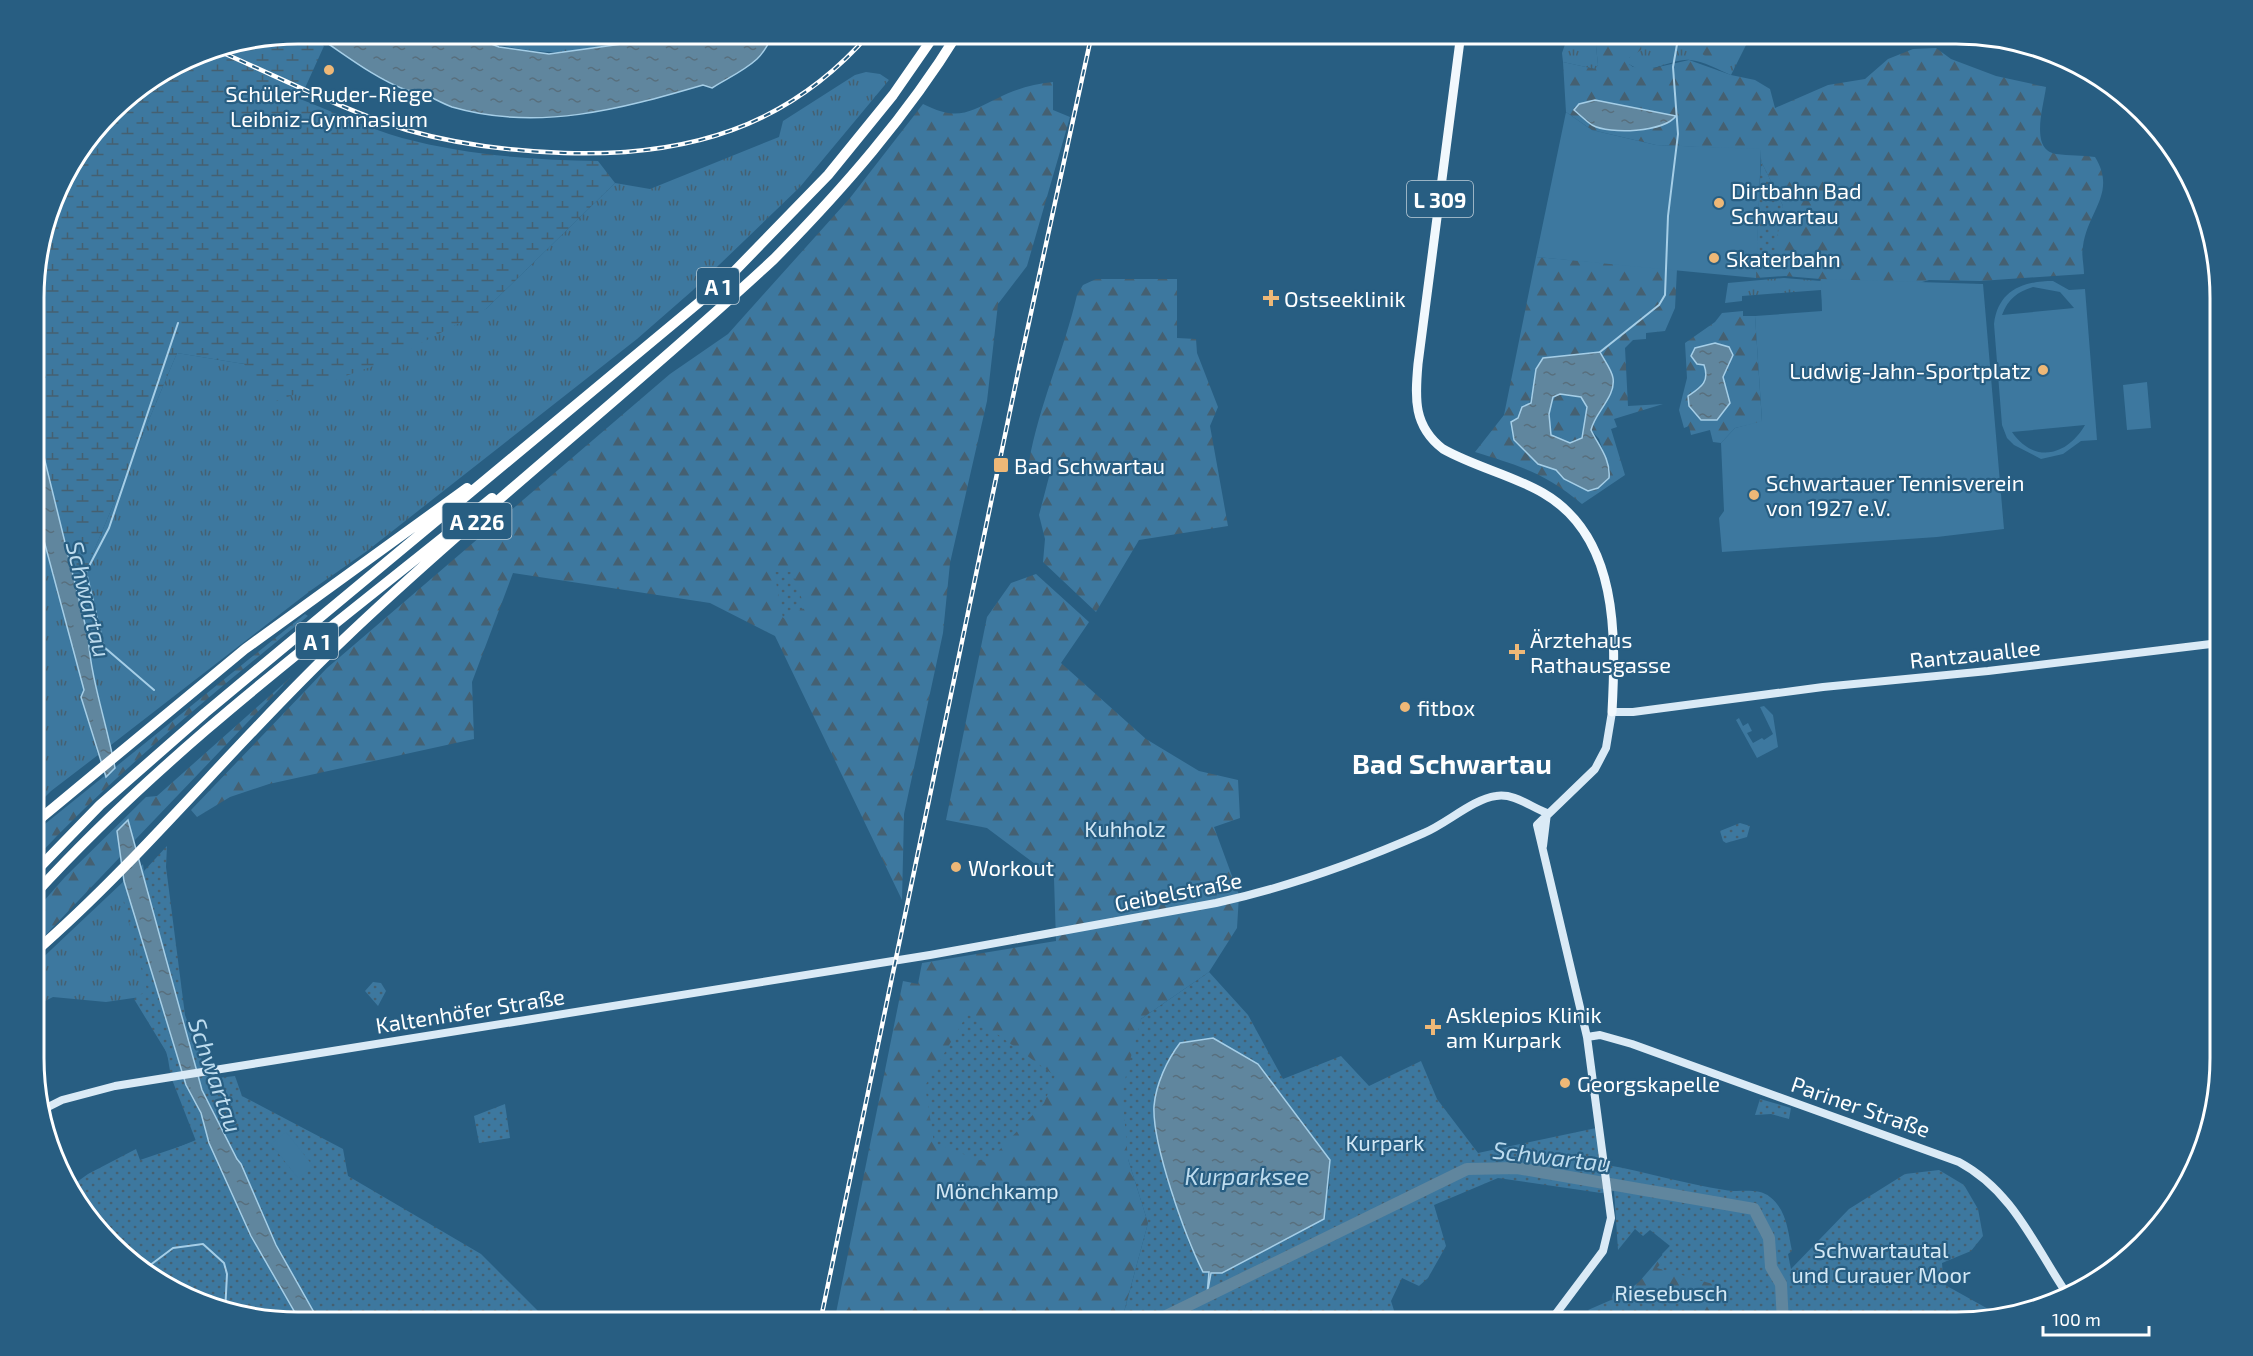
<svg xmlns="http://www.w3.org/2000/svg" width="2253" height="1356" font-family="'Exo 2',sans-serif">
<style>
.grass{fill:url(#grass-tufts)}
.forest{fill:url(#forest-firs);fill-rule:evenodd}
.wetland{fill:url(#wetland-marsh)}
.park{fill:url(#park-dots);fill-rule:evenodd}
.garden{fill:#3d789f;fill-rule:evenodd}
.water{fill:url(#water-ripples);stroke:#a5cee7;stroke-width:1.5;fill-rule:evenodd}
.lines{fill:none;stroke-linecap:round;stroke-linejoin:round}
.stream{stroke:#a5cee7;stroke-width:2}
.river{stroke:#60869e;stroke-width:12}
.secondary{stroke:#daeaf6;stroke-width:8}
.primary{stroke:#f1f8fd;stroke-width:9}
.highway{stroke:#fff;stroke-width:10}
.rail-casing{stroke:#fff;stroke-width:4.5}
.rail{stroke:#285e82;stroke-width:2;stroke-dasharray:7;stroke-linecap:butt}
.poi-dot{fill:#eeb877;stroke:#285e82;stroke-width:2}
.labels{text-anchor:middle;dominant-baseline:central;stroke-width:4.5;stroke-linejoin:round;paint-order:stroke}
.shield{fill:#285e82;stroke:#becfda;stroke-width:1.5}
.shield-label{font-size:21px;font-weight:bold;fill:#fff}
.poi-label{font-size:22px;fill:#fff;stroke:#285e82;text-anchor:start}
.street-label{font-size:22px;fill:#fff;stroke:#285e82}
.park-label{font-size:22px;fill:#d3e8f5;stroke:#285e82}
.water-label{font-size:24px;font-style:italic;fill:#bcdbee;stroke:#285e82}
.district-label{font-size:28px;font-weight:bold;fill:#fff;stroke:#285e82}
.rim{fill:none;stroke:#fff;stroke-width:3}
</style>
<defs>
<pattern id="grass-tufts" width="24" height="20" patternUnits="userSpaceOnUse" patternTransform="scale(1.5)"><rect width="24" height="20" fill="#3d789f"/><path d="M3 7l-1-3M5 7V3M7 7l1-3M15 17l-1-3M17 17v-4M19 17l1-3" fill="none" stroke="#456071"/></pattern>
<pattern id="forest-firs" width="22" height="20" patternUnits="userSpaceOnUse" patternTransform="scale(1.5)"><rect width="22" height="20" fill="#3d789f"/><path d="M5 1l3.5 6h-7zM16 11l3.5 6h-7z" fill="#456071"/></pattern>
<pattern id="wetland-marsh" width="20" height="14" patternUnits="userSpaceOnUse" patternTransform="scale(1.5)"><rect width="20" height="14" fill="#3d789f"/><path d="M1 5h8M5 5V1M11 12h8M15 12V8" fill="none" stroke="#456071"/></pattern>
<pattern id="park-dots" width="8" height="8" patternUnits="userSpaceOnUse" patternTransform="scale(1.5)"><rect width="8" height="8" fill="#3d789f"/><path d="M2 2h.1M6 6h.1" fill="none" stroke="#456071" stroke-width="1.8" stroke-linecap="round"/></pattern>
<pattern id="water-ripples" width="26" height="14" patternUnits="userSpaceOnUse" patternTransform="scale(1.5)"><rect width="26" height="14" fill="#60869e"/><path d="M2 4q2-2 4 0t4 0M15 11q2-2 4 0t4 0" fill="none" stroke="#586f7d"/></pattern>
</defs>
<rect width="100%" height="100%" fill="#285e82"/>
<path class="grass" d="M463,33H652C587,59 527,58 463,33Z
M1569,33H1600L1596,46L1598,65L1595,69L1563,62L1562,53Z
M1644,33H1696L1693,38L1752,33L1731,75C1719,70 1703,61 1690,60C1671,58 1647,78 1629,64V58L1645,41Z
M866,72L880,74L889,80L800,187L692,291L637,339L367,551L310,591L111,745L90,662L88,636L77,591L177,353L244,364L486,309L615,183L650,189L779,137L783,121L855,75Z
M1784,278L1821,281V290L1742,296V301L1725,303L1728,283Z
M35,507L84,690L81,697L98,755L51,791L35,807Z
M124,881L186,1085L229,1314L165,1287L77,1205L98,1180L196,1140L147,996L106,1002L53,997L35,1006V965Z"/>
<path class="forest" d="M1600,33H1644L1641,50L1629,58V64L1633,67L1654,68L1689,60L1731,75L1755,80L1770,89L1775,108L1828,85L1865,79L1888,59L1913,49L1936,48L1951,59L1996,76L2046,87C2044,105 2029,150 2056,154C2069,156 2082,155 2095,157C2117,193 2088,210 2083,246C2081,254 2084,265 2084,274L1980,281L1929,280L1823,311L1820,279L1785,276L1756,278V262H1760L1783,206L1761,161V150L1656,145L1592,130L1566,112L1563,62L1595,69L1598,65L1596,46ZM1595,100L1675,116H1676L1579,104Z
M1696,33H1736L1737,35C1729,65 1704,69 1693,38Z
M1053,82V110L1070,117L1027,266L998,304L987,401L950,563L943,633L904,814L902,900L775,636L710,603L513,573L472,682L474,739L269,784L230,797L197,817L191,810L327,668L670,374L728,334L850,198L923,104C957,121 967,113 998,98C1016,89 1033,84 1053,82Z
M1536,257L1677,269L1675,308L1665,331L1646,333V339L1633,340L1625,348L1628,406L1663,404L1614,419L1617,427L1611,429L1625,475L1582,504C1545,473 1520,466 1475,452L1504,415ZM1536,369L1611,394L1598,411L1591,430L1599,439L1610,470L1564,479L1557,470L1538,464L1511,422C1532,412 1533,391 1536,369Z
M1096,279H1177V338L1196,339L1197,353L1218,407L1210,426L1228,526L1139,540L1096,612L1043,562L1045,539L1039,515L1050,473L1043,462H1029C1039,405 1064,351 1077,295L1083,285Z
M1743,311V316H1755L1762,422L1735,428L1721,443L1713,442L1710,430L1691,435L1689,426L1684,428L1679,410L1687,378L1685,343L1715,322L1722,313ZM1730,364L1722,377L1725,384H1705L1708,374L1704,365Z
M1560,394L1581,397L1587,407L1582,438L1570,443L1551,435L1549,414L1553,397Z
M1036,574L1089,622L1061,663L1146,739L1199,771L1238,780L1240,818L1214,827L1239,895L1237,928L1209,972L1141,1019L1128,1159L1148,1223L1121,1323H834L903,981L918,984L922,963L1056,941L1054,878L987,828L946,820L987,617L1011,583Z
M305,614L308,616C214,693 119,769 35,859V832Z
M291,677L134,841L128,821L117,831L121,856L35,946V911L65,877L146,797L157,796Z
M1670,1246L1735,1284L1756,1323L1600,1313L1639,1282Z"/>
<path class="wetland" d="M297,33H307L324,46L300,99C334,112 367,128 402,138C466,155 532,160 598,161L615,183L486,309L387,361L274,402L244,364L177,353L77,591C60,517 35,445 35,369L40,379L46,378L35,345V263L60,180L123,99L196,53Z
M35,598L47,646L36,662L35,658Z"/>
<path class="park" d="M1761,161L1783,206L1774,254L1756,262Z
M774,572H792L805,608L783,618Z
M1740,823L1750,826L1747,837L1726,843L1723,841L1720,831Z
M167,846L166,867L185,1015L209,1079L235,1076L242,1096L343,1149L348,1176L481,1254L550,1323H297L229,1314L165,1287L77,1205L70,1187L88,1174L136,1149L140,1160L196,1141L171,1077L167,1053L134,999L147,990L122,896L130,886V879L143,864L144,871Z
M1209,972L1248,1015L1283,1079L1341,1056L1369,1086L1421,1061L1437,1099L1478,1153L1601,1127L1607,1165C1647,1172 1685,1184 1725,1190C1739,1193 1758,1187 1770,1197C1787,1210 1788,1232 1792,1251L1788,1254L1791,1269L1849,1209L1905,1174L1939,1170L1964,1185L1978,1209L1983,1236L1971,1251L1942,1263L1943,1277L1938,1281L1999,1315L1973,1322L1598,1323L1588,1310L1611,1300L1613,1293L1625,1287L1716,1314L1730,1289L1657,1268L1665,1259L1662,1254L1670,1246L1650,1230L1643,1236L1635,1229L1618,1250L1614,1191L1601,1193L1498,1178L1434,1205L1446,1246L1428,1278L1419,1286L1402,1278L1391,1301L1398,1323H1110L1123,1316L1148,1223L1128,1159L1122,1091L1141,1019ZM1158,1141L1330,1160L1329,1189L1203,1272L1189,1244Z
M373,982L381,983L386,991L378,1006L365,991Z
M968,1013L1055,1076L1044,1103L987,1163L934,1143L925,1086Z
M1760,1099L1791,1108L1789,1119L1771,1114L1755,1115Z
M505,1104L510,1138L479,1143L474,1116Z"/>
<path class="garden" d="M1566,112L1592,130L1656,145L1761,149L1756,278L1536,257Z
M1821,279L1983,284L2004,529L1937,537L1722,552L1719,518L1724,511L1721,443L1735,428L1762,421L1755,316L1822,311Z
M2053,281L2069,290L2085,289L2097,440L2081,441L2063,454L2041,459L2014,445L2007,438L2002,425L1994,324C1998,291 2022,281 2053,281ZM2033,287L2060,292L2074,308L2002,315C2008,299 2017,292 2033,287ZM2085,425C2067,456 2034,464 2012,432Z
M2147,382L2151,428L2127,430L2123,385Z
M1764,706L1773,715L1778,747L1757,758L1736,720L1739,718L1743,726L1748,723L1752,731L1747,733L1753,743L1762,738L1764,740L1773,734L1760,707Z
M286,1132L313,1166L298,1178L271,1144Z"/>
<path class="water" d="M312,33H463L499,47L549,54L629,43L652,33H778C768,40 766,51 757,59C744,71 726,79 712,88L703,85C621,109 538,132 452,107C441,103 430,96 419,92C414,91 410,91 406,90C372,77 342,52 312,33Z
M1595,100L1676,116C1664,132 1610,135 1592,125C1586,121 1580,115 1574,110L1579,104Z
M1715,343L1729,347L1733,355L1723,377L1730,403L1717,420H1701L1689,406L1688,396C1701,387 1710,382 1704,365L1697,364L1691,356L1695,348Z
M1600,352C1604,360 1612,370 1613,378C1616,397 1595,412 1591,430C1598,445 1611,459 1609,478L1598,488L1588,491L1564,479L1556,470L1538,464L1514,440L1511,422L1518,418L1522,407L1531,403L1536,369L1543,358ZM1560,394L1581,397L1587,407L1582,438L1570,443L1551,435L1549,414L1553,397Z
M35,409L43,453L88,636C91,681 107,724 115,768L106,777L81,697L84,690L35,507Z
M128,820L202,1090L237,1159L241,1164L276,1245L320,1323H301L251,1236L209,1143L201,1113L186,1085L124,881L117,831Z
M1213,1038L1258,1064L1330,1160L1324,1219L1222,1273H1211L1207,1295L1209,1272H1203C1185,1236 1152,1144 1154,1106C1156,1084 1167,1060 1180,1043Z"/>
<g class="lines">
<path class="stream" d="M1600,352L1659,305L1665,295L1668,216L1678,134L1673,67L1679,33
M154,690L104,647L86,572L109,528L178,323
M145,1269L173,1248L203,1244L224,1263L227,1274L225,1313"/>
<path class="river" d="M1152,1323L1467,1169L1517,1168L1754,1209L1769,1238L1771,1267L1781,1284L1783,1323"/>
<path class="secondary" d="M1543,846L1547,813
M1587,1037L1600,1035L1632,1044L1959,1162C2013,1191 2034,1245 2067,1294
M42,1110L62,1100L115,1086L930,955L1216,903C1288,887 1356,863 1424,833C1446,824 1473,799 1496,796C1515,793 1530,807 1547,813
M1549,1323L1603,1251L1611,1218L1587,1037L1537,825L1595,769L1606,748L1612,712H1633L1823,687L1988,671L2219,643"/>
<path class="primary" d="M1461,33L1418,364C1415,398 1413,426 1443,449C1475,467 1512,475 1543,493C1619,537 1616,636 1612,712"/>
<path class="highway" d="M35,823L245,649L467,488
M35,872L100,805L205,713L726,280L828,175L893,95L936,33
M35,894C171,745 336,625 492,498
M35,952C145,856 237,740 343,640C482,508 633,390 774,259C842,190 907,116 958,33"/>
<g class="rail-casing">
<path id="rail" d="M214,49C277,76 342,110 407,130C459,145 511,151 564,153C686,157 788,128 870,33
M820,1323L1019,368L1092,33"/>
</g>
<use href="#rail" class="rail"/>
</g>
<g class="poi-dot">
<circle cx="329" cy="70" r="6"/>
<circle cx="1719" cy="203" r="6"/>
<circle cx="1714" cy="258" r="6"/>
<path d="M1268 289h6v6h6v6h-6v6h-6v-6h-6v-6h6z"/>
<circle cx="2043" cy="370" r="6"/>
<rect x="993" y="457" width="16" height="16" rx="3"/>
<circle cx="1754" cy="495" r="6"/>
<path d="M1514 643h6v6h6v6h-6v6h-6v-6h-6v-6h6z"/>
<circle cx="1405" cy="707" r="6"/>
<circle cx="956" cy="867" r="6"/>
<path d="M1430 1018h6v6h6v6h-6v6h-6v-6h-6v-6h6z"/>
<circle cx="1565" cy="1083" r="6"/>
</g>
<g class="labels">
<g class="shield">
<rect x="1407" y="181" width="66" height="36" rx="4.5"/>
<rect x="697" y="268" width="42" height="36" rx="4.5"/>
<rect x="442.5" y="503" width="69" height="36" rx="4.5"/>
<rect x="296" y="623" width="42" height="36" rx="4.5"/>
</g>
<g class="shield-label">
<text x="1440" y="199">L 309</text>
<text x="718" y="286">A 1</text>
<text x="477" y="521">A 226</text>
<text x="317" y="641">A 1</text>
</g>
<g class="poi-label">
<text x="329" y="93" text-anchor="middle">Schüler-Ruder-Riege<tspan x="329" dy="25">Leibniz-Gymnasium</tspan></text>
<text x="1731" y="190">Dirtbahn Bad<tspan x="1731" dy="25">Schwartau</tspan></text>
<text x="1726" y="258">Skaterbahn</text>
<text x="1284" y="298">Ostseeklinik</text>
<text x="2031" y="370" text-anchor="end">Ludwig-Jahn-Sportplatz</text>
<text x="1014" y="465">Bad Schwartau</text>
<text x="1766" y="482">Schwartauer Tennisverein<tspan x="1766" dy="25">von 1927 e.V.</tspan></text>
<text x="1530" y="639">Ärztehaus<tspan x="1530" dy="25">Rathausgasse</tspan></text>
<text x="1417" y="707">fitbox</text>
<text x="968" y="867">Workout</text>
<text x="1446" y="1014">Asklepios Klinik<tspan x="1446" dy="25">am Kurpark</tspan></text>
<text x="1577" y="1083">Georgskapelle</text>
</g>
<g class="street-label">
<text transform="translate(1975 653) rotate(-6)">Rantzauallee</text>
<text transform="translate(1178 891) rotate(-11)">Geibelstraße</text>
<text transform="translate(470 1010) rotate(-9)">Kaltenhöfer Straße</text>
<text transform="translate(1861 1106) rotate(19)">Pariner Straße</text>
</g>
<g class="park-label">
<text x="1125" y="828">Kuhholz</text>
<text x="1385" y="1142">Kurpark</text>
<text x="997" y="1190">Mönchkamp</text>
<text x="1881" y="1249">Schwartautal<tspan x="1881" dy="25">und Curauer Moor</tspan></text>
<text x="1671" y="1292">Riesebusch</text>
</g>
<g class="water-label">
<text transform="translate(89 599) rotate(76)">Schwartau</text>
<text transform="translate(216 1075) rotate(71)">Schwartau</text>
<text transform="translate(1552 1156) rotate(7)">Schwartau</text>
<text x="1247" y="1175">Kurparksee</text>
</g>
<g class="district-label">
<text x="1452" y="763">Bad Schwartau</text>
</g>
</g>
<path d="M0 0H2253V1356H0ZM298 44H1956A254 254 0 0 1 2210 298V1058A254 254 0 0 1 1956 1312H298A254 254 0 0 1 44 1058V298A254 254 0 0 1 298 44Z" fill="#285e82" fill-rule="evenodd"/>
<path class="rim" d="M298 44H1956A254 254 0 0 1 2210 298V1058A254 254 0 0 1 1956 1312H298A254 254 0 0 1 44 1058V298A254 254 0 0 1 298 44Z"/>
<path d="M2043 1326v9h106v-9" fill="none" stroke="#ffffff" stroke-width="3"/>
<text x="2052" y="1326" font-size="18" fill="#ffffff" stroke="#285e82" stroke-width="4.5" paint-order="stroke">100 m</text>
</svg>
